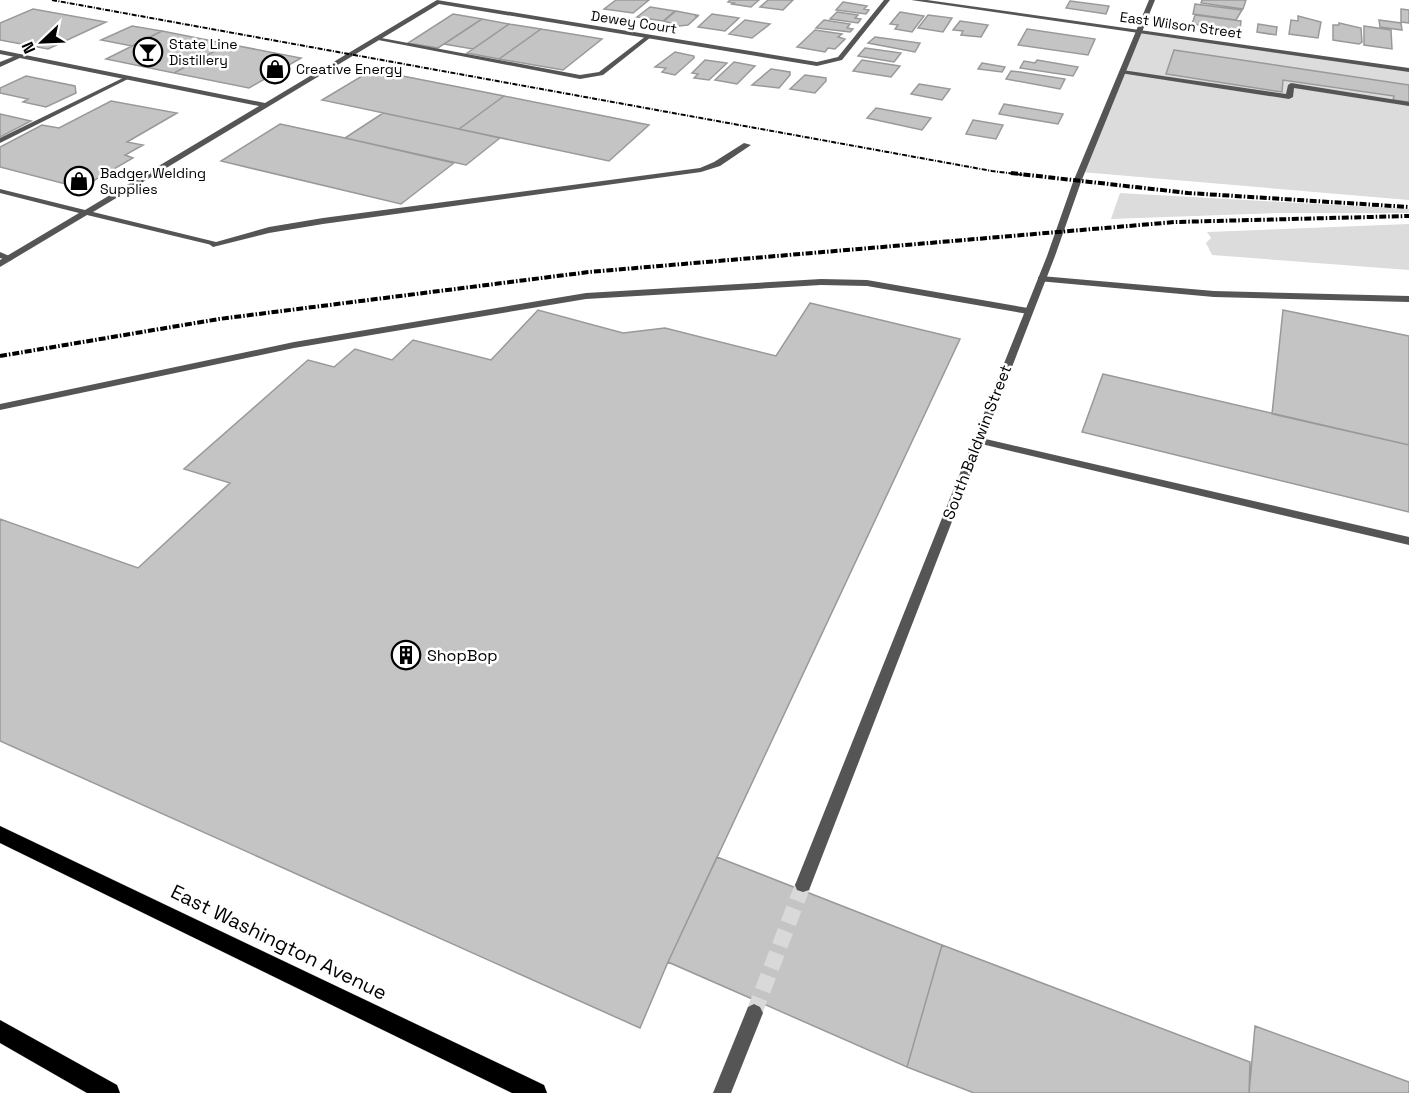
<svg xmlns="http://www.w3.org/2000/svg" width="1409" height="1093" font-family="'Space Grotesk',sans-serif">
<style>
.green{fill:#dcdcdc}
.building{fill:#c4c4c4;stroke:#999;stroke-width:1.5}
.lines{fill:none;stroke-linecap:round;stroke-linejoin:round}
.tertiary-tunnel{stroke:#d9d9d9;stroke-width:16;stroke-dasharray:16 8;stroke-linecap:butt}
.primary-casing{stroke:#dbdbdb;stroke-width:1}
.service{fill:#555;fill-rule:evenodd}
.minor{fill:#555;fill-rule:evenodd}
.tertiary{fill:#555;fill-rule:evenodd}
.primary{fill:#000;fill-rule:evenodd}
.rail-far1{stroke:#000;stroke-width:2;stroke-dasharray:5 1.5 1 1.5;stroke-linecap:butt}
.rail{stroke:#000;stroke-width:4;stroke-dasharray:7 2 1.5 2;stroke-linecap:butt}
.labels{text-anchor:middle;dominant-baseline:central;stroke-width:5;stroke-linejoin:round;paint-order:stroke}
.far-street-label{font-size:14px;fill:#000;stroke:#fff}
.far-poi-label{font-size:14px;fill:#000;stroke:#fff;text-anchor:start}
.street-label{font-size:16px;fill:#000;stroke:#fff}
.poi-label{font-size:16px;fill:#000;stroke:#fff;text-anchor:start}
.near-street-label{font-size:20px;fill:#000;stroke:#fff}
</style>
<rect width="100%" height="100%" fill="#fff"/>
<path class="green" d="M1139,31L1409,70V200L1081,172Z
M1120,193L1409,209V213H1279L1111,219Z
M1409,224V270L1212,255L1206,243L1211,238L1207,232Z"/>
<path class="building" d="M616,0H649L633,13L604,9Z
M730,0H759L751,7L732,4L734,3L728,2Z
M768,0H793L783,10L760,7Z
M1202,0H1246L1243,9L1201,3Z
M1070,1L1109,6L1106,14L1066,8Z
M843,2L867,6L864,9L869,10L866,14L836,10Z
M1195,4L1242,10L1236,20L1193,14Z
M650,7L675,11L663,21L637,17Z
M33,9L106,22L48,49L0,40V23Z
M1401,9L1409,10V23L1401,22Z
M676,11L697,15L695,16H698L688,25L679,26L664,21Z
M837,12L858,15L855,18L861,19L858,23L830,19Z
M900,12L924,16L912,32L895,29L898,25L890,24Z
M453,14L482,19L438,48L408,43Z
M712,14L739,18L725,31L698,27Z
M928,15L952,18L943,32L918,28Z
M1195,15L1241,21L1240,30L1192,24Z
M1298,16L1321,22L1318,38L1289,34L1291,20L1298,21Z
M482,19L509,24L473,49L444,44Z
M745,20L770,24L752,38L729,34Z
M824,20L850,24L847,28L853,29L850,32L816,28Z
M1379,20L1401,23L1402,30L1380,27Z
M960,21L988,25L981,37L961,35L963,31L953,30Z
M1339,23L1361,28L1362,42L1359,44L1333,40V25H1339Z
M509,24L541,29L499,59L467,53Z
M1258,24L1277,27L1276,35L1257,32Z
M132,26L162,31L132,46L101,40Z
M1364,26L1391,30L1392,49L1364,45Z
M541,29L602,39L563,70L499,59Z
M1027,29L1095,39L1088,55L1018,45Z
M815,30L842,34L838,37L845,39L835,49L828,48L825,52L797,47Z
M162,31L228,44L174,73L106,59Z
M875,37L920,43L915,52L868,43Z
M228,44L301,58L249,88L174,73Z
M865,48L901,53L894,62L858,56Z
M1174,50L1409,85V102L1393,100L1394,96L1283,80L1282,92L1166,74Z
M675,52L694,56V58L675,75L662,72L666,68L655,67Z
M705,60L727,63L709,80L694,78L698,74L692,73Z
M862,60L868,61L900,66L891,77L853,71Z
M1037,60L1078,67L1073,76L1020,68L1024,61L1035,63Z
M734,62L755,66L737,84L715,80Z
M982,63L1005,67L1002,72L978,69Z
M771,69L790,72V75L779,88L752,85Z
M372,70L504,96L459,129L322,100Z
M1011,71L1020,72L1065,79L1060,89L1006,79Z
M805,75L826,78V81L815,93L790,89Z
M26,76L75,86L76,93L46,107L23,102L28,99L0,93V88Z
M919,84L950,89L942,100L911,94Z
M504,96L649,125L609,161L459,129Z
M111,101L177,113L127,142L143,145L125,155L133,158L81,188L0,167V147L42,125L59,128Z
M1004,104L1063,114L1058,124L999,114Z
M876,108L931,118L922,130L867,118Z
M383,113L459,129L500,138L466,165L345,138Z
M0,114L31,121L0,137Z
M973,120L1003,125L996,139L966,134Z
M280,124L345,138L454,163L401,204L221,161Z
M810,303L960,339L668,962L640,1028L0,741V519L138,568L230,483L184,469L308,360L334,367L355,349L392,360L413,340L491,360L538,310L623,333L665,328L776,356Z
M1283,310L1409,336V445L1272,414Z
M1103,374L1409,445V512L1082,432Z
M717,857L942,945L907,1067L668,962Z
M942,945L1250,1062L1249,1093H974L907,1067Z
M1255,1026L1409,1082V1093H1249Z"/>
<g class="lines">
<path class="tertiary-tunnel" d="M754,1013L803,885"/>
<g class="primary-casing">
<path id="primary" d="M0,826L544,1085L547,1093H512L0,843Z
M0,1020L117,1085L120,1093H87L0,1043Z"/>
</g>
<path class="service" d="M646,36L651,37L603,75L580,79L373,39L376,37L580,75L599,72Z
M20,54L23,56L22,57L0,67V62Z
M1122,70L1286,94L1288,85L1291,83L1409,102V106L1294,88L1293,97L1289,99L1120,73V71Z
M127,76L132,77L0,143V138Z
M744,143L751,145L720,166L701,172L323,224L269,233L213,247L209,244L269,227L323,218L700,168L714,162Z
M0,252L14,258L10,261L0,258Z
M1041,276L1214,291L1409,296V302L1214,297L1038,281V277Z
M821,279L867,280L1028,308L1033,311L1028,314L867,286L821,285L586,299L294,348L0,410V404L294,342L586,293Z
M977,437L1409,537V545L973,442L972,440L973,438Z"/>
<path class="minor" d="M437,0L817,62L838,57L884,0H890L842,60L817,66L439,4L93,212L216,242V246L87,215L0,267V260L79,213L0,193V189L85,210L259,106L0,54V50L265,103Z
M911,0H927L1409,68V72Z"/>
<path class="tertiary" d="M1149,0H1155L1081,182L1055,256L811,885L809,890L803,892L797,890L795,885L1047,256L1073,182Z
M754,1004L760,1007L763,1013L731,1093H713L748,1007Z"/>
<use href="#primary" class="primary"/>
<path class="rail-far1" d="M52,0L992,171L1024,175"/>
<path class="rail" d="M1011,173L1188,193L1409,207
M0,356L219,319L589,272L1175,222L1409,216"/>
</g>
<defs>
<g id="bar-ring" transform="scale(1.5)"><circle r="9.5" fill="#fff" stroke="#000" stroke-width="1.5"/><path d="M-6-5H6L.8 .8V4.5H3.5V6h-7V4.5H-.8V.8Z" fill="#000"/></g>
<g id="shop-ring" transform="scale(1.5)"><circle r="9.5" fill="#fff" stroke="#000" stroke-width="1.5"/><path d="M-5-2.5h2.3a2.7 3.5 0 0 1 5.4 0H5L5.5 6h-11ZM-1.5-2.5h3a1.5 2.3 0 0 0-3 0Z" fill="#000"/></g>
<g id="building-ring" transform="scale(1.5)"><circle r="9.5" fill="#fff" stroke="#000" stroke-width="1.5"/><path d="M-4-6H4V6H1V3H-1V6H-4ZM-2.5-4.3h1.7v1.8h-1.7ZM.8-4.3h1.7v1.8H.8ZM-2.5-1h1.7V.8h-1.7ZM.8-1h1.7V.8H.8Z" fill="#000"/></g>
</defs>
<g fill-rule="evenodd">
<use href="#bar-ring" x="148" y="52"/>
<use href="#shop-ring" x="275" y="69"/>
<use href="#shop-ring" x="79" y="181"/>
<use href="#building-ring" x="406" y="655"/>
</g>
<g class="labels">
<g class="far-street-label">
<text transform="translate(634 22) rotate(9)">Dewey Court</text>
<text transform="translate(1181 25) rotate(8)">East Wilson Street</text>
</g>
<g class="far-poi-label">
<text x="169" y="44">State Line<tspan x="169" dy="16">Distillery</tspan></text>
<text x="296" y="69">Creative Energy</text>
<text x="100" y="173">Badger Welding<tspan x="100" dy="16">Supplies</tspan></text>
</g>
<g class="street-label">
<text transform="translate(977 442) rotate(-69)">South Baldwin Street</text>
</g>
<g class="poi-label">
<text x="427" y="655">ShopBop</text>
</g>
<g class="near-street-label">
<text transform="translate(279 942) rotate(26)">East Washington Avenue</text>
</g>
</g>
<g transform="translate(42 42) rotate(247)" stroke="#ffffff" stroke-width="4.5" paint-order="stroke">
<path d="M0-4.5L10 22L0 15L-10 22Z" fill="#000000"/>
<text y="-9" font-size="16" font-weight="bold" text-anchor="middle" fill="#000000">N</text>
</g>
</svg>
